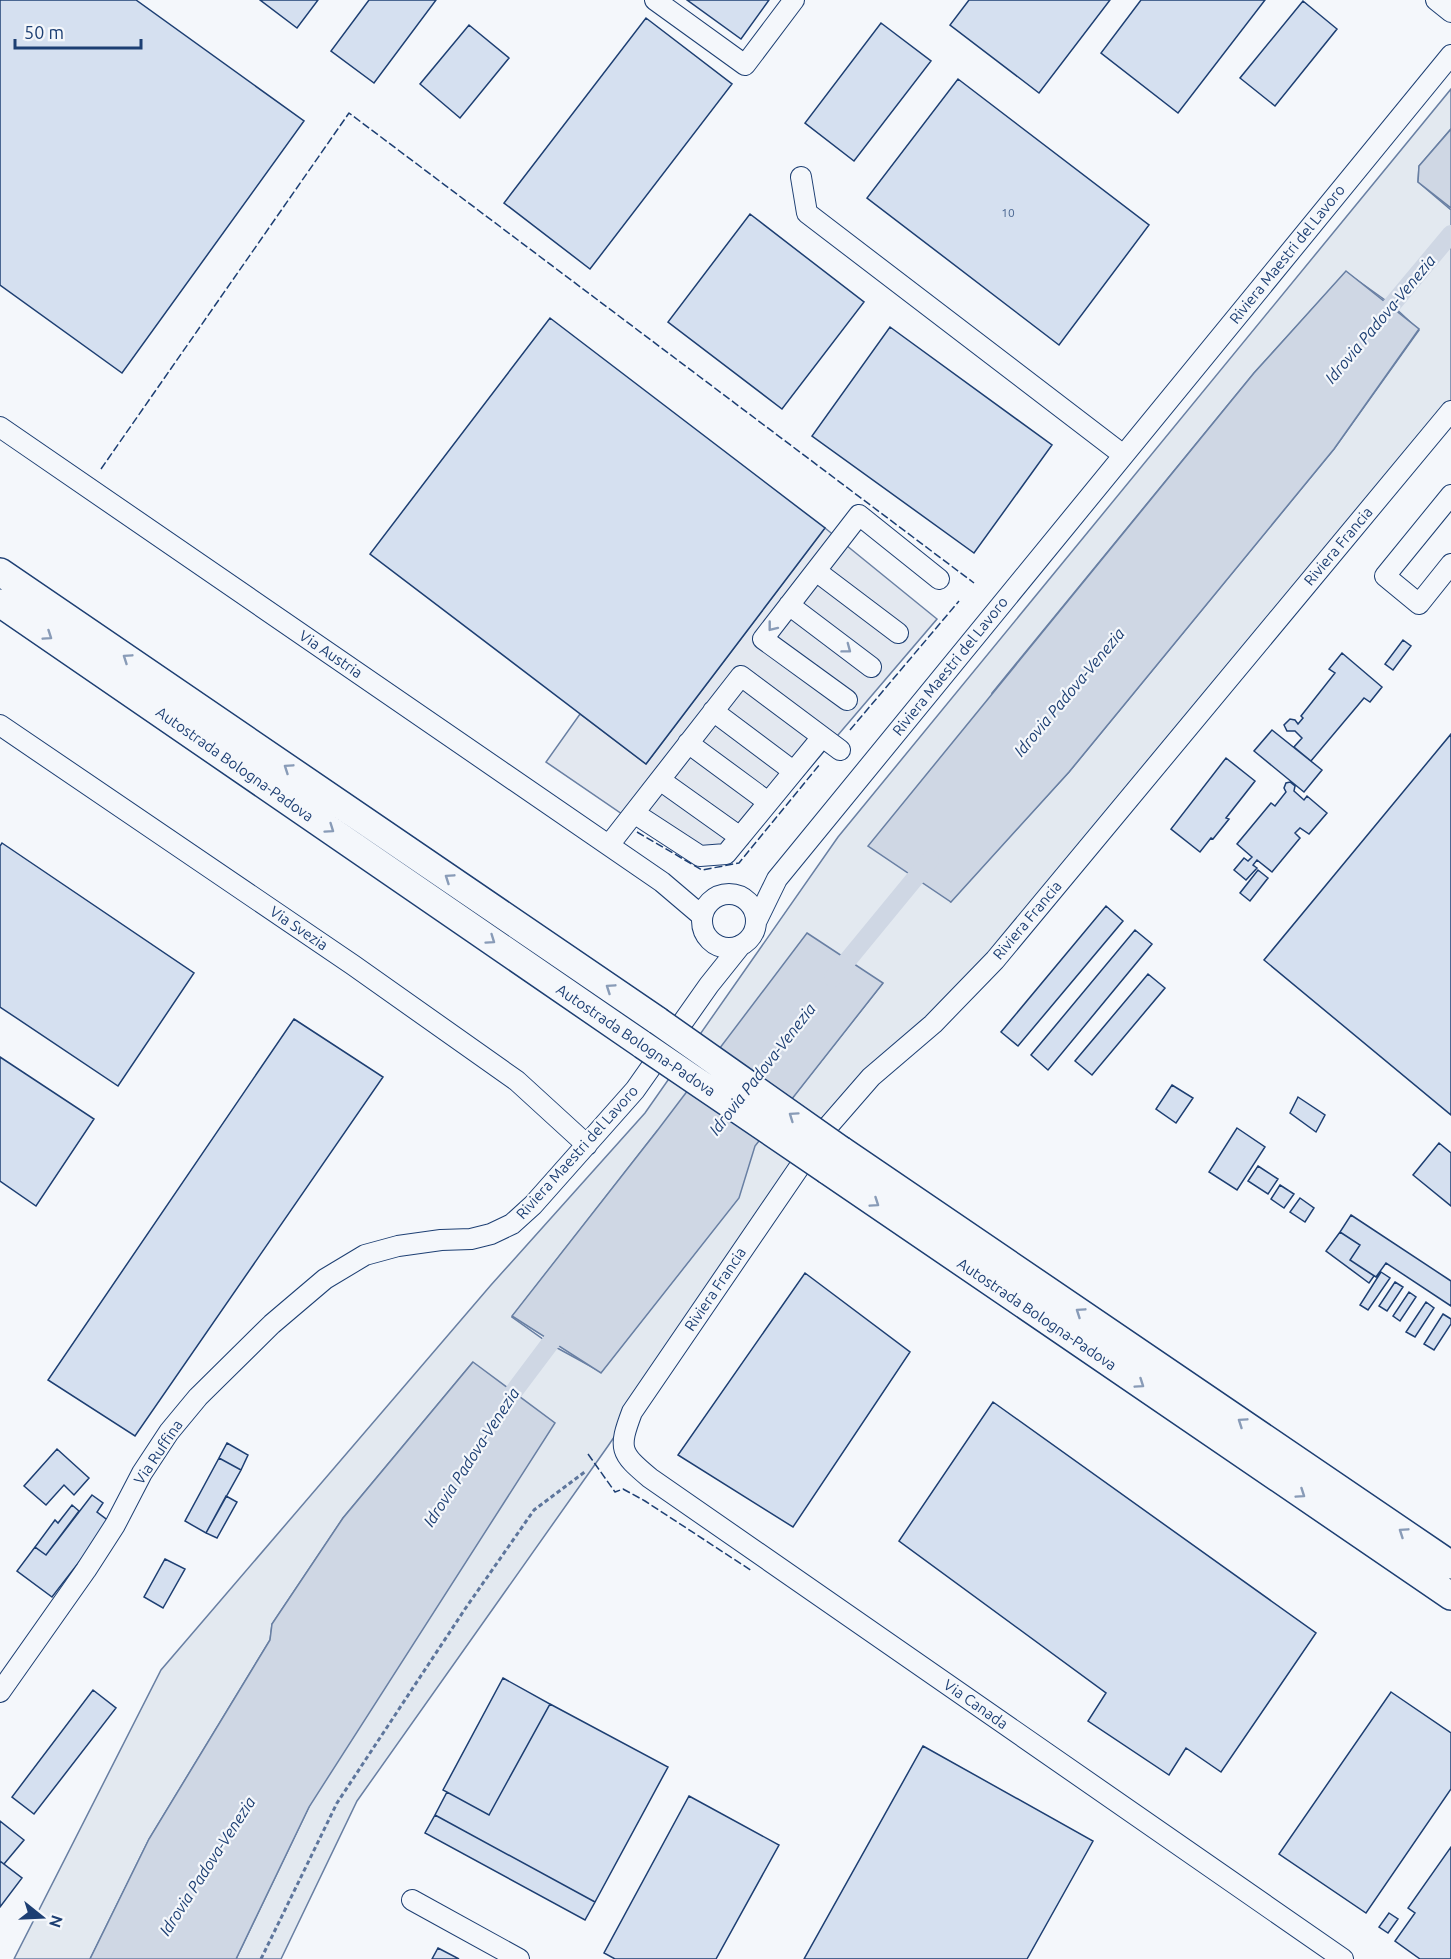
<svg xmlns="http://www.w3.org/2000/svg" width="1451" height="1959" font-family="Ubuntu,sans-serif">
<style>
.green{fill:#e3e9f0;stroke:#687fa3;stroke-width:1.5;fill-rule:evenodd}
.parking{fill:#e3e8f0;stroke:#687fa3;stroke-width:1.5}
.water{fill:#cfd7e4;stroke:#687fa3;stroke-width:1.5}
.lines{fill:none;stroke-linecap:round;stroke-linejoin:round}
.canal{stroke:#cfd7e4;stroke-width:18}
.building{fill:#d5e0f0;stroke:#1d3f73;stroke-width:1.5}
.minor-casing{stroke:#1d3f73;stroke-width:22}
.highway-casing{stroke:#1d3f73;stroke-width:30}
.path{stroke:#5e769c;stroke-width:3;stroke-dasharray:4.5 3;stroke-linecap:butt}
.minor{stroke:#f4f7fb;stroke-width:20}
.highway{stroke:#f4f7fb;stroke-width:27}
.highway-bridge-casing{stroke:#1d3f73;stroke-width:30;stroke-linecap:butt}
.highway-bridge{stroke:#f4f7fb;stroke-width:27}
.fence{stroke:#1d3f73;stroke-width:1.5;stroke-dasharray:8 3;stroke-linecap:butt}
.oneway{stroke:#889bb7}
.labels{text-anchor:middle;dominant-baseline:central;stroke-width:4.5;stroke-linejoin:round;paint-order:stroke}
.number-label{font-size:12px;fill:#4b6792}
.street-label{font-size:15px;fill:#1d3f73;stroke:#f4f7fb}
.water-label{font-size:16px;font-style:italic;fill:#1d3f73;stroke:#f4f7fb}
</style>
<rect width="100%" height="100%" fill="#f4f7fb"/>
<path class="green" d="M1451,89V129L1419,166L1418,182L1451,210V403L995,960L871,1077L779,1195L608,1446L357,1801L281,1959H236L309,1807L473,1362L343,1518L272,1624L270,1640L149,1839L90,1959H14L161,1670L491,1285L645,1113L838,837ZM1346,272L1392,305L1419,330L1334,449L1069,772L951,901L992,693L1254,373ZM883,983L754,1146L738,1198L601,1372L550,1344L512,1317L657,1131Z"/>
<path class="parking" d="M825,528L937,619L739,851L682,855L546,762L580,714L646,764Z"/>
<path class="water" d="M1451,129V208L1418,182L1419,166Z
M1346,271L1419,329L1334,449L1069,772L951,902L868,846L1254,373Z
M807,933L883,983L755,1146L739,1198L601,1373L512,1316L657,1131Z
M473,1362L555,1423L309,1807L236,1959H90L149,1839L270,1640L272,1624L343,1518Z"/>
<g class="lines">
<path class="canal" d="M1375,325L1451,234
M833,978L930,860
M500,1410L566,1322"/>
</g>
<path class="building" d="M0,0H136L304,121L122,373L0,285Z
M260,0H318L297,28Z
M369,0H436L374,83L331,51Z
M687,0H769L741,39Z
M969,0H1110L1039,93L950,25Z
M1141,0H1265L1178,113L1101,53Z
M1303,1L1337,29L1275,106L1240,78Z
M646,18L732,84L590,269L504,203Z
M881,23L931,61L854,161L805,123Z
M469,25L509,58L460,118L420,84Z
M958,79L1149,225L1059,345L867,198Z
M750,214L864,302L782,409L668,322Z
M550,318L825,528L646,764L370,554Z
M890,327L1052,445L974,553L812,436Z
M1403,640L1411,646L1393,670L1385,664Z
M1342,653L1382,687L1370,702L1364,698L1311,761L1294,747L1302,738L1295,731H1287L1284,725L1290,719L1295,720L1298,724L1303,718L1301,716L1335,673L1329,669Z
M1272,730L1322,770L1304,792L1254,751Z
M1451,734V1115L1264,960Z
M1226,758L1255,781L1226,818L1229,819L1213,839L1211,838L1200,852L1171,829Z
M1290,782L1295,786L1294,791L1304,800L1307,796L1327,813L1309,834L1300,828L1295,833L1300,838L1272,872L1257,860L1253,865L1257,868L1246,880L1234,870L1244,858L1248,861L1252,857L1237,844L1271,803L1275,806L1286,792L1284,788L1286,783Z
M2,843L194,973L118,1086L0,1007V846Z
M1258,870L1268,878L1250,901L1240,893Z
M1106,906L1123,921L1018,1046L1001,1032Z
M1135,930L1152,944L1048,1070L1031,1055Z
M1148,974L1165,988L1092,1075L1075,1061Z
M294,1019L383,1077L135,1436L48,1380Z
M0,1057L94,1119L36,1206L0,1181Z
M1172,1085L1193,1098L1176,1123L1156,1109Z
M1298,1097L1325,1115L1316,1132L1290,1113Z
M1237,1128L1265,1147L1237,1190L1209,1172Z
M1439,1143L1451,1153V1206L1413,1175Z
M1258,1166L1278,1179L1268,1194L1248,1181Z
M1280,1185L1294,1194L1284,1208L1271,1199Z
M1300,1198L1314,1208L1305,1222L1290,1212Z
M1351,1215L1451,1281V1306L1386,1263L1376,1277L1350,1260L1360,1245L1340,1232Z
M1340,1232L1360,1245L1350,1260L1374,1276L1369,1283L1326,1251Z
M1381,1272L1390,1278L1368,1310L1360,1305Z
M805,1273L910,1352L793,1527L678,1455Z
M1395,1282L1403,1287L1387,1311L1379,1306Z
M1409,1292L1416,1297L1400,1321L1393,1316Z
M1426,1302L1434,1308L1415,1337L1406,1332Z
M1443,1314L1451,1319V1324L1434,1350L1424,1344Z
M993,1402L1316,1633L1221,1772L1186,1748L1169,1775L1088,1721L1106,1693L899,1541Z
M227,1443L248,1455L241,1470L219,1458Z
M57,1449L89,1478L74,1495L64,1485L46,1505L24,1486Z
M219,1458L241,1470L206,1533L185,1521Z
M92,1495L103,1503L97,1512L110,1522L52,1597L17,1571L35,1547L46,1555Z
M226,1496L237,1502L217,1538L206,1533Z
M72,1505L79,1511L46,1555L35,1547L55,1520L58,1523Z
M165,1559L185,1569L163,1608L144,1597Z
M503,1678L550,1704L489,1815L443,1790Z
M93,1690L116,1708L34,1814L12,1797Z
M1391,1692L1451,1733V1789L1366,1913L1279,1854Z
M550,1704L668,1767L595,1902L435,1815L447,1792L489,1815Z
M923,1746L1093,1841L1083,1859L1027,1959H804Z
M689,1796L779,1845L716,1959H615L604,1953Z
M435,1815L595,1902L585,1920L425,1833Z
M0,1821L24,1840L4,1864L0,1861Z
M1451,1847V1959H1420L1395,1941L1415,1913L1408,1908Z
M0,1861L22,1878L0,1907Z
M1389,1913L1398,1919L1388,1933L1379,1927Z
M438,1948L459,1959H432Z"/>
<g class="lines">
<g class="minor-casing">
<path id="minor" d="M655,0L745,65L794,0
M1436,0L1451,12
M801,177L807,213L1122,454
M0,427L662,882L702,916
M1451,495L1385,576L1419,604L1451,564
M816,571L898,633
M789,605L871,667
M847,700L763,639L859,515L939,579
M713,711L793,771
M0,725L353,965L517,1081L587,1145
M688,743L768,802
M660,780L740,837
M634,813L700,856L726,854L822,737
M609,845L741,676L840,750
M702 921a27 27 0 1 1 54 0a27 27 0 1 1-54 0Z
M756,922L777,879L1451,55
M0,1692L86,1570L115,1525L142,1473L169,1432L198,1397L272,1324L325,1279L365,1255L398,1246L441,1240L471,1239L491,1234L512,1224L533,1205L635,1090L709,985L741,945
M412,1900L519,1959
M1343,1959L650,1478C620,1453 618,1449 632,1412L824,1131L871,1077L933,1024L995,960L1451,411"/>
</g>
<g class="highway-casing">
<path id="highway" d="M0,572L658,1021
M0,603L643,1045
M841,1150L1451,1565
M827,1170L1451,1596"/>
</g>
<path class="path" d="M261,1959L337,1803L465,1609L534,1510L586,1471"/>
<use href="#minor" class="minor"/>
<use href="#highway" class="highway"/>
<g class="highway-bridge-casing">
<path id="highway-bridge" d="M658,1021L841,1150
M643,1045L827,1170"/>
</g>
<use href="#highway-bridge" class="highway-bridge"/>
<path class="fence" d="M101,469L349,113L974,583
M850,730L959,601
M637,832L702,870L739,863L820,764
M588,1454L615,1492L623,1489L645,1501L752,1571"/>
</g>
<defs><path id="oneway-chevron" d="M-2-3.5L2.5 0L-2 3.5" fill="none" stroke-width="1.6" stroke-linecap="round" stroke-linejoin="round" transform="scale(1.5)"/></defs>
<g class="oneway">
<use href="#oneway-chevron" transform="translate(772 627) rotate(128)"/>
<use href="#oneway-chevron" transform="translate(48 636) rotate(34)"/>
<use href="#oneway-chevron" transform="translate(847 649) rotate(37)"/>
<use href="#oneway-chevron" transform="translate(127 658) rotate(-146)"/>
<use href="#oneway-chevron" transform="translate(288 768) rotate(-146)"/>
<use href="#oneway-chevron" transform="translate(330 829) rotate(35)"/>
<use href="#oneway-chevron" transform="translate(449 878) rotate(-146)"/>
<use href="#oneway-chevron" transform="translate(491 940) rotate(35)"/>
<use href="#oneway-chevron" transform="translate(610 988) rotate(-146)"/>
<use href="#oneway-chevron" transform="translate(793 1116) rotate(-145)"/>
<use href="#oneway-chevron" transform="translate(875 1203) rotate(34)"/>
<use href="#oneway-chevron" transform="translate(1080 1312) rotate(-146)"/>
<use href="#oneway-chevron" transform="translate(1140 1384) rotate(34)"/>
<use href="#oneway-chevron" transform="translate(1242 1422) rotate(-146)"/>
<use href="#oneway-chevron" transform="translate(1301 1494) rotate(34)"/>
<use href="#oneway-chevron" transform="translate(1403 1532) rotate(-146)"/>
</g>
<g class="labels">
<g class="number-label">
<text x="1008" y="212">10</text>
</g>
<g class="street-label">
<text transform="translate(1287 254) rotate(-51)">Riviera Maestri del Lavoro</text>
<text transform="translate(1338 546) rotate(-50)">Riviera Francia</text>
<text transform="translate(331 654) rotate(34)">Via Austria</text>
<text transform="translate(950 666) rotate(-51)">Riviera Maestri del Lavoro</text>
<text transform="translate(235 764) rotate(35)">Autostrada Bologna-Padova</text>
<text transform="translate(1027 920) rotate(-50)">Riviera Francia</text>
<text transform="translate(299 928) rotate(34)">Via Svezia</text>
<text transform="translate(636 1040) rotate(34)">Autostrada Bologna-Padova</text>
<text transform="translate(577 1152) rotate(-48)">Riviera Maestri del Lavoro</text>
<text transform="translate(715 1289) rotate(-56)">Riviera Francia</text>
<text transform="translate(1037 1314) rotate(34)">Autostrada Bologna-Padova</text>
<text transform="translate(158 1452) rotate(-56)">Via Ruffina</text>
<text transform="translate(976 1704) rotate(35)">Via Canada</text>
</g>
<g class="water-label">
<text transform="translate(1380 319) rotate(-50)">Idrovia Padova-Venezia</text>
<text transform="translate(1069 692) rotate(-50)">Idrovia Padova-Venezia</text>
<text transform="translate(762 1069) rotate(-52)">Idrovia Padova-Venezia</text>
<text transform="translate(471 1457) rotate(-57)">Idrovia Padova-Venezia</text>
<text transform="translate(207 1866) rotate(-57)">Idrovia Padova-Venezia</text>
</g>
</g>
<g transform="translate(42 1917) rotate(108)" stroke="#f4f7fb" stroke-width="4.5" paint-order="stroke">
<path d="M0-4.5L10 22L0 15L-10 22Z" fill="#1d3f73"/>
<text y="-9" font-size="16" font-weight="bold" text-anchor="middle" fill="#1d3f73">N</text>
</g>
<path d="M15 39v9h126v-9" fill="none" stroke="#1d3f73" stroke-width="3"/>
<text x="24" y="39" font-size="18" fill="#1d3f73" stroke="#f4f7fb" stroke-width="4.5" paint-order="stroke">50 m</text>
</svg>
